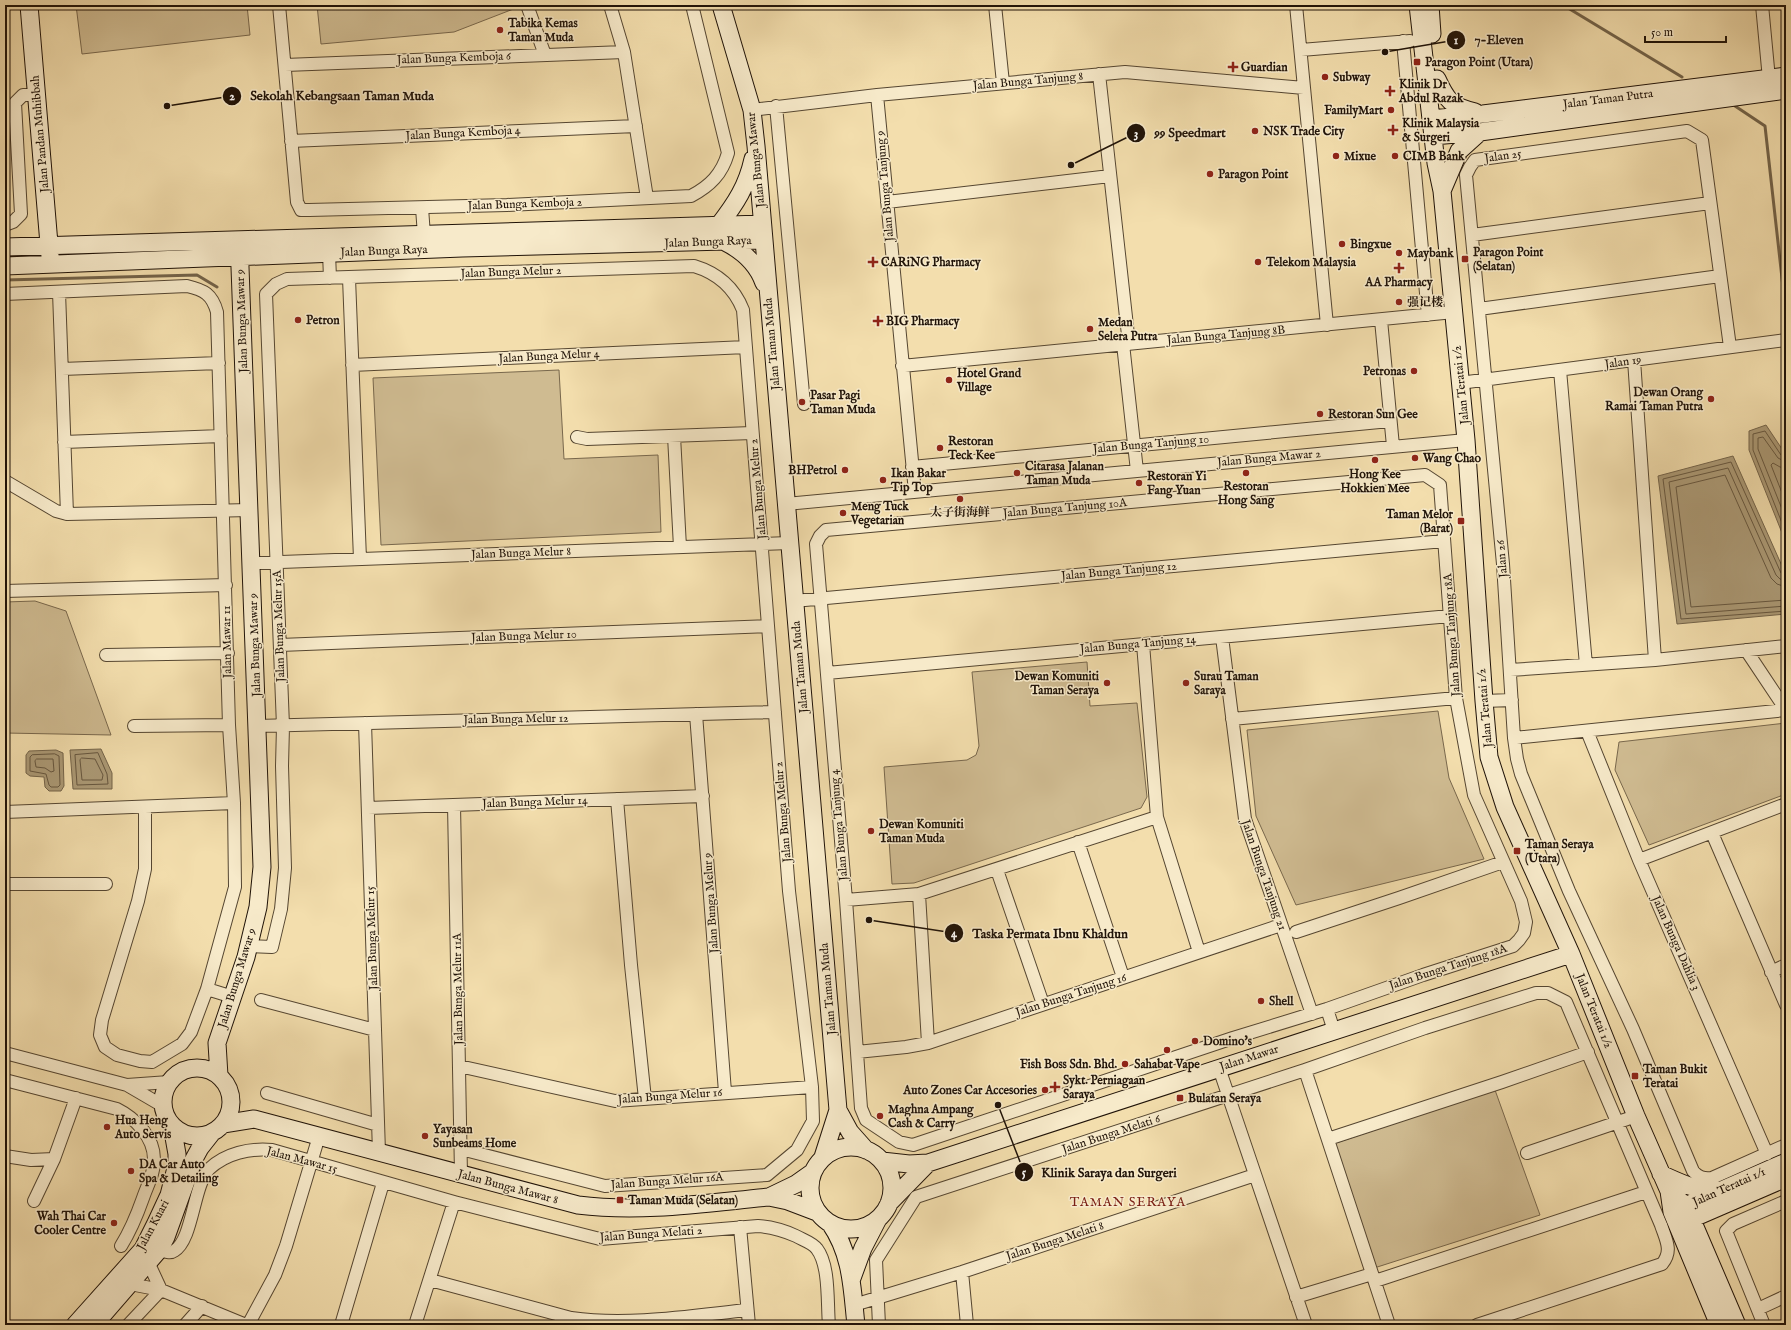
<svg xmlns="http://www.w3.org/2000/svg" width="1791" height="1330" font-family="'IM FELL English','Noto Serif SC',serif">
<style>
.green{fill:#cfbb91;stroke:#78674c}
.water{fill:#ab9975;stroke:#736349}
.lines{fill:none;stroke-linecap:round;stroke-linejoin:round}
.shore{stroke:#66563e;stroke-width:1}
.stream{stroke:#736349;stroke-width:3}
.street-casing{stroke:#554631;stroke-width:14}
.secondary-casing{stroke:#201308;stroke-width:19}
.street{stroke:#f7eaca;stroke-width:12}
.secondary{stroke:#f7eaca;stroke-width:17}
.poi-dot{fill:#8f2418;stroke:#f7eaca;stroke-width:1.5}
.labels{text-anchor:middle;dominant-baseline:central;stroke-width:3;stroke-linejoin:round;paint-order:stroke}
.poi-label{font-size:12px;font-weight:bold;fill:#201308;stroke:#f7eaca;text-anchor:start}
.street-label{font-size:12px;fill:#201308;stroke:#f7eaca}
.neighbourhood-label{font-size:13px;letter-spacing:1px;fill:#7a1f14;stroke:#f7eaca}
.leader{fill:none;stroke:#201308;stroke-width:1.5}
.callout-dot{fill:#201308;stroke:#f7eaca;stroke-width:1.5}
.mark-label{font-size:12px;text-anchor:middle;font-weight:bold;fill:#fff}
.callout-label{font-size:13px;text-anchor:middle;font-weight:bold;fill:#201308;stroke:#f7eaca;stroke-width:3;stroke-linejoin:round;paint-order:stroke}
</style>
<rect width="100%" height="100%" fill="#f3dead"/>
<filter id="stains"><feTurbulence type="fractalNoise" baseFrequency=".005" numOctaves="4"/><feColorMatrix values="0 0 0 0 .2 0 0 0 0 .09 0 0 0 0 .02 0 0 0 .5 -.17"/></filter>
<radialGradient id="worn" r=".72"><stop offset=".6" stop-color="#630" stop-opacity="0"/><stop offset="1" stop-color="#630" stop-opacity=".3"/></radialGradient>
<path class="green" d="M76,5H247L250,35L82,54Z
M317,5H515L516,8L454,32L321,44Z
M559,370L564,459L658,455L661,532L381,545L373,378Z
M35,601L66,611L111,735L5,733V602Z
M1087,662L1090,706L1137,703L1147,797L1141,808L914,883L892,884L884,767L967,760L976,755L979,746L972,672Z
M1438,711L1449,778L1484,859L1296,905L1256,816L1247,730Z
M1786,723V794L1649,845L1615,770L1619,742Z
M1495,1090L1540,1215L1371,1269L1333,1144Z"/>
<path class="water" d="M1766,425L1786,455V543L1749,450V431Z
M1733,456L1786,575V614L1677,624L1658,476Z
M101,749L112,773V789H73L70,750Z
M56,750L63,753L64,786L61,791H49L45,787L44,777L30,776L26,773V755L29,751Z"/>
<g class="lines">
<path class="shore" d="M1786,457L1781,455L1765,431L1753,434V450L1786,533
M1786,462L1778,458L1763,437L1758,438V449L1786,519
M1786,468L1780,467L1773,463L1771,465L1786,503
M1786,575L1781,573L1731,462L1663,479L1681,619L1786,611
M1786,581L1780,579L1776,575L1728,468L1669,482L1686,614L1786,606
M1786,587L1777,584L1771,578L1725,475L1676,487L1691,607L1786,600
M98,753L107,774L108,784L77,785L75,755Z
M55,754L59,756L60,785L58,787H51L49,785L46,774L30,771V757L32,755Z
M82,758L95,759L103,775L102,780H82L80,760Z
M37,759H53L54,771L51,772L45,768L36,767L35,761Z"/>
<path class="stream" d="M1563,5L1682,77
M1735,106L1765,126L1786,314
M5,280L197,275L217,287"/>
<g class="street-casing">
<path id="street" d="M279,5L297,202L301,210H309L507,205L691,196C710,186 722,174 728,153L692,5
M527,5L545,55
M610,5L624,52L647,198
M995,5L1003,83
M1296,5L1327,325
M1762,5L1769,79
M1403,41L1428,315
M1301,50L1410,41
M285,65L624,52
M1099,74L1129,344
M877,95L915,492
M776,106L804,404
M752,110L877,95L1125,72L1304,88
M291,141L636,126
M887,202L1110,176
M422,208L424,235
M5,225L13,222L21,214L15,103L23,95H37
M1472,235L1710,203
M329,253L330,278
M349,278L360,559
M59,292L67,514
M5,294L187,286C204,290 212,294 217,312L229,725L234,803L235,887L207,989L191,1032L182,1044L152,1062L140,1061L117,1055L105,1047L100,1035L102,1020L138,901L145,869V807
M1479,309L1720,276
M1381,320L1393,446
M1123,344L1137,471
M1730,347L1702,140L1687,131L1475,160L1470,167L1466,175L1503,564L1514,738L1517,759L1521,774L1569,891L1633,1029L1693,1171C1698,1177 1703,1179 1712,1178L1786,1145
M1634,360L1655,660
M352,365L746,347
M902,366L1454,312
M62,369L219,363
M1560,370L1586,665
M1460,383L1786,340
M674,436L680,547
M577,437L587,439L752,433
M64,442L221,436
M912,467L1390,421
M1425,475L1440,485L1456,698L1474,795L1521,901L1526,922L1524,933L1519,940L1513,946L1423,975L1327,1009L1233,1038L913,1145L899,1142L866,1120L861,1108L846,900L816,544L820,536L826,530Z
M5,481L56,511L67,514L250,510
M786,504L1466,440
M252,563L789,543
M5,591L226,585
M794,601L1444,541
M1222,637L1245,819L1312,1014
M1143,644L1157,817L1199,952
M280,645L768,626
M1746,650L1786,710
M106,655L228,653
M1510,670L1655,660L1786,646
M827,673L1450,616
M1484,701L1512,700
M696,714L725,1092
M1232,719L1456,698
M365,723L379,1152
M134,726L229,725
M257,726L775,712
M1587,731L1639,860L1767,1154
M1514,738L1786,710
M617,799L631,965L645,1099
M454,805L461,1174
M368,808L703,796
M5,812L234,803
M1712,833L1786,1005
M1078,842L1123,977
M1639,860L1786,804
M997,870L1043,1004
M5,884H106
M919,894L928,1043
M846,900L919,894L1157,817
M1296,932L1399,898L1503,862
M249,946L272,947L281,909L285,868L282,766L283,726L266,294L276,284L287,279L694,266C717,273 734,287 743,310L789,891L812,1087L813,1121L797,1150L767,1175L605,1186L461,1149
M1771,972L1786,965
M207,989L233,997
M261,1000L375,1030
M1327,1009L1334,1031
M857,1052L906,1047L928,1043L1281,925
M5,1053L127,1085L163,1106
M459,1066L615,1101L812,1087
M1219,1068L1306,1325
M1305,1070L1389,1325
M5,1080L117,1109C135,1118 154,1137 154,1159C155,1172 147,1186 143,1198C137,1215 131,1230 121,1246
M127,1085L169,1082
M267,1093L378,1125
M1328,1139L1502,1082L1588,1052
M1527,1153L1636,1116
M5,1156L31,1160L54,1159
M34,1201L54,1159L76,1098
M740,1227L749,1325
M159,1250C164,1251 170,1254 174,1251C193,1240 193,1186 209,1169C226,1153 250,1148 272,1150L454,1202L600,1239L758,1226C773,1227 783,1230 796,1236C803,1240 813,1243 817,1249C830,1266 827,1304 829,1325
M149,1264L161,1290
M962,1272L967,1325
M430,1280L571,1318C628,1326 690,1316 747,1310
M1375,1281L1646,1192
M130,1284L161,1290L246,1325
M1296,1297L1372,1274
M854,1305L962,1272L1255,1175
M1758,1309L1786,1296
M128,1325L161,1290
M185,1325L202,1306
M248,1325L275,1275L286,1246L319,1136
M341,1325L383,1183
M415,1325L454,1202
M879,1325L876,1260L916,1197L1305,1070L1425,1028L1536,993H1548L1566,1002L1661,1225C1666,1240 1673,1251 1662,1264L1477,1325
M1764,1325L1726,1231L1733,1224L1786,1201"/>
</g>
<g class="secondary-casing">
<path id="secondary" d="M29,5L50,256
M721,5L752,110L756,146L838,1110L850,1132L866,1150
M1418,5L1436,163L1442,191L1466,440L1484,701L1489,757L1505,807L1571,954L1636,1116L1669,1191L1672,1212L1719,1325
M1430,5L1432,34
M1437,79C1447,101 1451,106 1475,112
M1431,119L1483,114L1786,76
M1433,136L1480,132L1786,90
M1442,191L1459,151L1480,132
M719,225C736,203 747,186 753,159
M725,242C743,251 757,263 764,283
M5,247L762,224
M5,266L462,248L763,240
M163 1102a34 34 0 1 1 68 0a34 34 0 1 1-68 0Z
M219,1076L217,1043L246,957L258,907L262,867L239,240
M223,1124L254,1119L578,1205C642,1213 706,1203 769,1197L788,1201L817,1212
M810 1188a41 41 0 1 1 82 0a41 41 0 1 1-82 0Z
M823,1157L838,1110
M882,1161L909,1164L928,1163L1571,954
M1661,1174C1681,1183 1696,1191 1718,1190
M1669,1191L1686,1206L1737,1325
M769,1197L796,1184L813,1172
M889,1203L928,1163
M1676,1210L1786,1162
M830,1223C852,1255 852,1288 856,1325
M1682,1223L1786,1178
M852,1278L863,1248L878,1219
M75,1325L143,1249L156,1223L169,1195L177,1164V1154L172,1126
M94,1325L159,1250L166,1237L194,1159L200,1148L211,1134"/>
</g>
<use href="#street" class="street"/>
<use href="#secondary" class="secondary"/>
</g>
<g class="poi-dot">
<circle cx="500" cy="30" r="4"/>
<rect x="1413" y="58" width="8" height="8" rx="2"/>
<path d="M1231 61h4v4h4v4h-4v4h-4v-4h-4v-4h4z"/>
<circle cx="1325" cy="77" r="4"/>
<path d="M1388 85h4v4h4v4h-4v4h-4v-4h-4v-4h4z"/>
<circle cx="1391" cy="110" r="4"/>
<path d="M1391 124h4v4h4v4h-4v4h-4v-4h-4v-4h4z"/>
<circle cx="1255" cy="131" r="4"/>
<circle cx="1336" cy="156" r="4"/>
<circle cx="1395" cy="156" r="4"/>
<circle cx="1210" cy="174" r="4"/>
<circle cx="1342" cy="244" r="4"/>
<circle cx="1399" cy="253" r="4"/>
<rect x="1461" y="255" width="8" height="8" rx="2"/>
<path d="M871 256h4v4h4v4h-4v4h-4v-4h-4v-4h4z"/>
<circle cx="1258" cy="262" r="4"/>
<path d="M1397 262h4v4h4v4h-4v4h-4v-4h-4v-4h4z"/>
<circle cx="1399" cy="302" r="4"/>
<circle cx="298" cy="320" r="4"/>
<path d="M876 315h4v4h4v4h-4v4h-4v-4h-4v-4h4z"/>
<circle cx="1090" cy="329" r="4"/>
<circle cx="1414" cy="371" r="4"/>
<circle cx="949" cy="380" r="4"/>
<circle cx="1711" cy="399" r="4"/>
<circle cx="802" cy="402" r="4"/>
<circle cx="1320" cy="414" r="4"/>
<circle cx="940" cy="448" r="4"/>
<circle cx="1415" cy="458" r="4"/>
<circle cx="1375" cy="460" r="4"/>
<circle cx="845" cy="470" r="4"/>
<circle cx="1017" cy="473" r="4"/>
<circle cx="1246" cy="473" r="4"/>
<circle cx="883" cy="480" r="4"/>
<circle cx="1139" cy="483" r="4"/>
<circle cx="960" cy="499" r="4"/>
<circle cx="843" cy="513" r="4"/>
<rect x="1457" y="517" width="8" height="8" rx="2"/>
<circle cx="1107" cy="683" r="4"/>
<circle cx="1186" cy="683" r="4"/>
<circle cx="871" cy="831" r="4"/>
<rect x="1513" y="847" width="8" height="8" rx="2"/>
<circle cx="1261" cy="1001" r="4"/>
<circle cx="1195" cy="1041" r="4"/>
<circle cx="1167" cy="1050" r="4"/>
<circle cx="1125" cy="1064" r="4"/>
<rect x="1631" y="1072" width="8" height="8" rx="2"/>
<path d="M1053 1081h4v4h4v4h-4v4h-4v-4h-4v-4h4z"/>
<circle cx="1045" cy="1090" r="4"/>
<rect x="1176" y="1094" width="8" height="8" rx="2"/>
<circle cx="880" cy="1116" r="4"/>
<circle cx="107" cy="1127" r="4"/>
<circle cx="425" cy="1136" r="4"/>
<circle cx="131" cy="1171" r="4"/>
<rect x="616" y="1196" width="8" height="8" rx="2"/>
<circle cx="114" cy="1223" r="4"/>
</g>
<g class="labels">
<g class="poi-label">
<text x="508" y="23">Tabika Kemas<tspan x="508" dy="14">Taman Muda</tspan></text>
<text x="1425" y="62">Paragon Point (Utara)</text>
<text x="1241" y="67">Guardian</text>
<text x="1333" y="77">Subway</text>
<text x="1399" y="84">Klinik Dr<tspan x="1399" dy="14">Abdul Razak</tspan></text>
<text x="1383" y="110" text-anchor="end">FamilyMart</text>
<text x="1402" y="123">Klinik Malaysia<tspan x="1402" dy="14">&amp; Surgeri</tspan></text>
<text x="1263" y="131">NSK Trade City</text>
<text x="1344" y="156">Mixue</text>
<text x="1403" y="156">CIMB Bank</text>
<text x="1218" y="174">Paragon Point</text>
<text x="1350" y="244">Bingxue</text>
<text x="1473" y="252">Paragon Point<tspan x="1473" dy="14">(Selatan)</tspan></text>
<text x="1407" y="253">Maybank</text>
<text x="881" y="262">CARiNG Pharmacy</text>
<text x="1266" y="262">Telekom Malaysia</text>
<text x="1399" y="282" text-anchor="middle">AA Pharmacy</text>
<text x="1407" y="302">强记楼</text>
<text x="306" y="320">Petron</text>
<text x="886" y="321">BIG Pharmacy</text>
<text x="1098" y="322">Medan<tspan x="1098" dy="14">Selera Putra</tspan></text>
<text x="1406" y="371" text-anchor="end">Petronas</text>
<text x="957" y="373">Hotel Grand<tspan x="957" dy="14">Village</tspan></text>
<text x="1703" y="392" text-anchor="end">Dewan Orang<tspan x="1703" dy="14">Ramai Taman Putra</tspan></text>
<text x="810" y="395">Pasar Pagi<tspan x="810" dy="14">Taman Muda</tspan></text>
<text x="1328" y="414">Restoran Sun Gee</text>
<text x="948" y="441">Restoran<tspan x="948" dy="14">Teck Kee</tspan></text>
<text x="1423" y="458">Wang Chao</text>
<text x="1025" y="466">Citarasa Jalanan<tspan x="1025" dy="14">Taman Muda</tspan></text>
<text x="837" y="470" text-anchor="end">BHPetrol</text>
<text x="891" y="473">Ikan Bakar<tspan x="891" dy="14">Tip Top</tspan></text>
<text x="1375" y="474" text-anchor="middle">Hong Kee<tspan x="1375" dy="14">Hokkien Mee</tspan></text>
<text x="1147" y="476">Restoran Yi<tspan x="1147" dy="14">Fang Yuan</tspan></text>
<text x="1246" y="486" text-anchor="middle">Restoran<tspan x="1246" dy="14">Hong Sang</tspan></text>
<text x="851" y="506">Meng Tuck<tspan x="851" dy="14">Vegetarian</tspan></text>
<text x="960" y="512" text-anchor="middle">太子街海鲜</text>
<text x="1453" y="514" text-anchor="end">Taman Melor<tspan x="1453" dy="14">(Barat)</tspan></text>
<text x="1099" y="676" text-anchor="end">Dewan Komuniti<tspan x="1099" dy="14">Taman Seraya</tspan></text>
<text x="1194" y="676">Surau Taman<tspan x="1194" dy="14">Saraya</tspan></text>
<text x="879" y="824">Dewan Komuniti<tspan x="879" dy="14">Taman Muda</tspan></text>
<text x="1525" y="844">Taman Seraya<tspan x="1525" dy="14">(Utara)</tspan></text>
<text x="1269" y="1001">Shell</text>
<text x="1203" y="1041">Domino's</text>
<text x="1117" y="1064" text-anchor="end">Fish Boss Sdn. Bhd.</text>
<text x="1167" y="1064" text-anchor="middle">Sahabat Vape</text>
<text x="1643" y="1069">Taman Bukit<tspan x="1643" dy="14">Teratai</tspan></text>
<text x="1063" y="1080">Sykt. Perniagaan<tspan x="1063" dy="14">Saraya</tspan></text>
<text x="1037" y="1090" text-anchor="end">Auto Zones Car Accesories</text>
<text x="1188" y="1098">Bulatan Seraya</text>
<text x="888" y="1109">Maghna Ampang<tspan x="888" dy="14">Cash &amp; Carry</tspan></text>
<text x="115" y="1120">Hua Heng<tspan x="115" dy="14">Auto Servis</tspan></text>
<text x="433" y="1129">Yayasan<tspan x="433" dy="14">Sunbeams Home</tspan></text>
<text x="139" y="1164">DA Car Auto<tspan x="139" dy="14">Spa &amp; Detailing</tspan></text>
<text x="628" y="1200">Taman Muda (Selatan)</text>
<text x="106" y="1216" text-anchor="end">Wah Thai Car<tspan x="106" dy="14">Cooler Centre</tspan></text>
</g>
<g class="street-label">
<text transform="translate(454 58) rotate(-2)">Jalan Bunga Kemboja 6</text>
<text transform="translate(1028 81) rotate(-5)">Jalan Bunga Tanjung 8</text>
<text transform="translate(1608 99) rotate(-7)">Jalan Taman Putra</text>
<text transform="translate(463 133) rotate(-3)">Jalan Bunga Kemboja 4</text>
<text transform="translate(40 134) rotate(-95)">Jalan Pandan Muhibbah</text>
<text transform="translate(1503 156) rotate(-8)">Jalan 25</text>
<text transform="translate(756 160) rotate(-96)">Jalan Bunga Mawar</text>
<text transform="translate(885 186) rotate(-95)">Jalan Bunga Tanjung 9</text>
<text transform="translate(525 204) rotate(-2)">Jalan Bunga Kemboja 2</text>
<text transform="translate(708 242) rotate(-2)">Jalan Bunga Raya</text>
<text transform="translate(384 251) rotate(-2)">Jalan Bunga Raya</text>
<text transform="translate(511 272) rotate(-2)">Jalan Bunga Melur 2</text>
<text transform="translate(242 321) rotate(-92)">Jalan Bunga Mawar 9</text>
<text transform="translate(1226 335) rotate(-5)">Jalan Bunga Tanjung 8B</text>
<text transform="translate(772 344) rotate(-95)">Jalan Taman Muda</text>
<text transform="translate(549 356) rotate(-3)">Jalan Bunga Melur 4</text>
<text transform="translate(1623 362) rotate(-8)">Jalan 19</text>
<text transform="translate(1461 385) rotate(-96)">Jalan Teratai 1/2</text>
<text transform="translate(1151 444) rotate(-5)">Jalan Bunga Tanjung 10</text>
<text transform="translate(1269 458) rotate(-5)">Jalan Bunga Mawar 2</text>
<text transform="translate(758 489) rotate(-95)">Jalan Bunga Melur 2</text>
<text transform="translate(1065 508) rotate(-5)">Jalan Bunga Tanjung 10A</text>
<text transform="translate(521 553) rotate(-2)">Jalan Bunga Melur 8</text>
<text transform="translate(1502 559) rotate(-95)">Jalan 26</text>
<text transform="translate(1119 571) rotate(-5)">Jalan Bunga Tanjung 12</text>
<text transform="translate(279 626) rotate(-92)">Jalan Bunga Melur 15A</text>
<text transform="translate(1452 635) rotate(-94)">Jalan Bunga Tanjung 18A</text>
<text transform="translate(524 636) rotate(-2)">Jalan Bunga Melur 10</text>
<text transform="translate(227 642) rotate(-91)">Jalan Mawar 11</text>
<text transform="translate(1138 644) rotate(-5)">Jalan Bunga Tanjung 14</text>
<text transform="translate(255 645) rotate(-92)">Jalan Bunga Mawar 9</text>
<text transform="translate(800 667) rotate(-95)">Jalan Taman Muda</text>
<text transform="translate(1485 708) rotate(-95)">Jalan Teratai 1/2</text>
<text transform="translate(516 719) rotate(-1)">Jalan Bunga Melur 12</text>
<text transform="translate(535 802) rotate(-2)">Jalan Bunga Melur 14</text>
<text transform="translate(783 812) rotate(-95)">Jalan Bunga Melur 2</text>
<text transform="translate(839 825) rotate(-95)">Jalan Bunga Tanjung 4</text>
<text transform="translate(1264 875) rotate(71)">Jalan Bunga Tanjung 21</text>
<text transform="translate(711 903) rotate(-94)">Jalan Bunga Melur 9</text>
<text transform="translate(372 938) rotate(-92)">Jalan Bunga Melur 15</text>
<text transform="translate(1676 943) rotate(66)">Jalan Bunga Dahlia 3</text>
<text transform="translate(1448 967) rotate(-18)">Jalan Bunga Tanjung 18A</text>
<text transform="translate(237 978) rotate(-73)">Jalan Bunga Mawar 9</text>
<text transform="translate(458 989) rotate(-91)">Jalan Bunga Melur 11A</text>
<text transform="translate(828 989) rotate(-95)">Jalan Taman Muda</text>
<text transform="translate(1071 995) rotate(-18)">Jalan Bunga Tanjung 16</text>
<text transform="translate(1594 1011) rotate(68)">Jalan Teratai 1/2</text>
<text transform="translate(1249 1058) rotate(-18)">Jalan Mawar</text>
<text transform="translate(670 1096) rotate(-4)">Jalan Bunga Melur 16</text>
<text transform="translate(1111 1134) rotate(-18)">Jalan Bunga Melati 6</text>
<text transform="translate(302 1160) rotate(15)">Jalan Mawar 15</text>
<text transform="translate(667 1181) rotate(-4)">Jalan Bunga Melur 16A</text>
<text transform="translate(508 1187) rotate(15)">Jalan Bunga Mawar 8</text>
<text transform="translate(1729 1187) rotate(-24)">Jalan Teratai 1/1</text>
<text transform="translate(153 1225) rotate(-62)">Jalan Kuari</text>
<text transform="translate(651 1234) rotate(-4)">Jalan Bunga Melati 2</text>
<text transform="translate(1055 1241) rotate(-18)">Jalan Bunga Melati 8</text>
</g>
<g class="neighbourhood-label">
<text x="1128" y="1202">TAMAN SERAYA</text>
</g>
</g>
<path class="leader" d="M1385 52L1456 40M167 106L232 96M1071 165L1136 133M869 920L954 933M998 1105L1024 1172"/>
<g class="callout-dot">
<circle cx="1385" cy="52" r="4"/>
<circle cx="167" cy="106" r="4"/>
<circle cx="1071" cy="165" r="4"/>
<circle cx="869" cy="920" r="4"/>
<circle cx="998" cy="1105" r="4"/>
<circle cx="1456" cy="40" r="10"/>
<circle cx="232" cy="96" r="10"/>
<circle cx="1136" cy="133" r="10"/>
<circle cx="954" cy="933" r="10"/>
<circle cx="1024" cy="1172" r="10"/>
</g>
<g class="mark-label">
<text x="1456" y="44">1</text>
<text x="232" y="100">2</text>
<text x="1136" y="137">3</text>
<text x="954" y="937">4</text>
<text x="1024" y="1176">5</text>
</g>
<g class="callout-label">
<text x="1499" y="44">7-Eleven</text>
<text x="342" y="100">Sekolah Kebangsaan Taman Muda</text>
<text x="1190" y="137">99 Speedmart</text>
<text x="1050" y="938">Taska Permata Ibnu Khaldun</text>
<text x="1109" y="1177">Klinik Saraya dan Surgeri</text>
</g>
<rect width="1791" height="1330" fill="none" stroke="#f3dead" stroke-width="20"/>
<rect x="6" y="6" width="1779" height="1318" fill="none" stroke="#201308" stroke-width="2"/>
<rect x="10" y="10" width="1771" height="1310" fill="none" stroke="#201308"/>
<path d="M1645 36v6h81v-6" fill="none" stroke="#201308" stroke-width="2"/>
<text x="1651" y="36" font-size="12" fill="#201308" stroke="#f7eaca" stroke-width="3" paint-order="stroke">50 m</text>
<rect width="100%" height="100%" filter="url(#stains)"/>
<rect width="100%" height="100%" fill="url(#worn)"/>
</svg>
